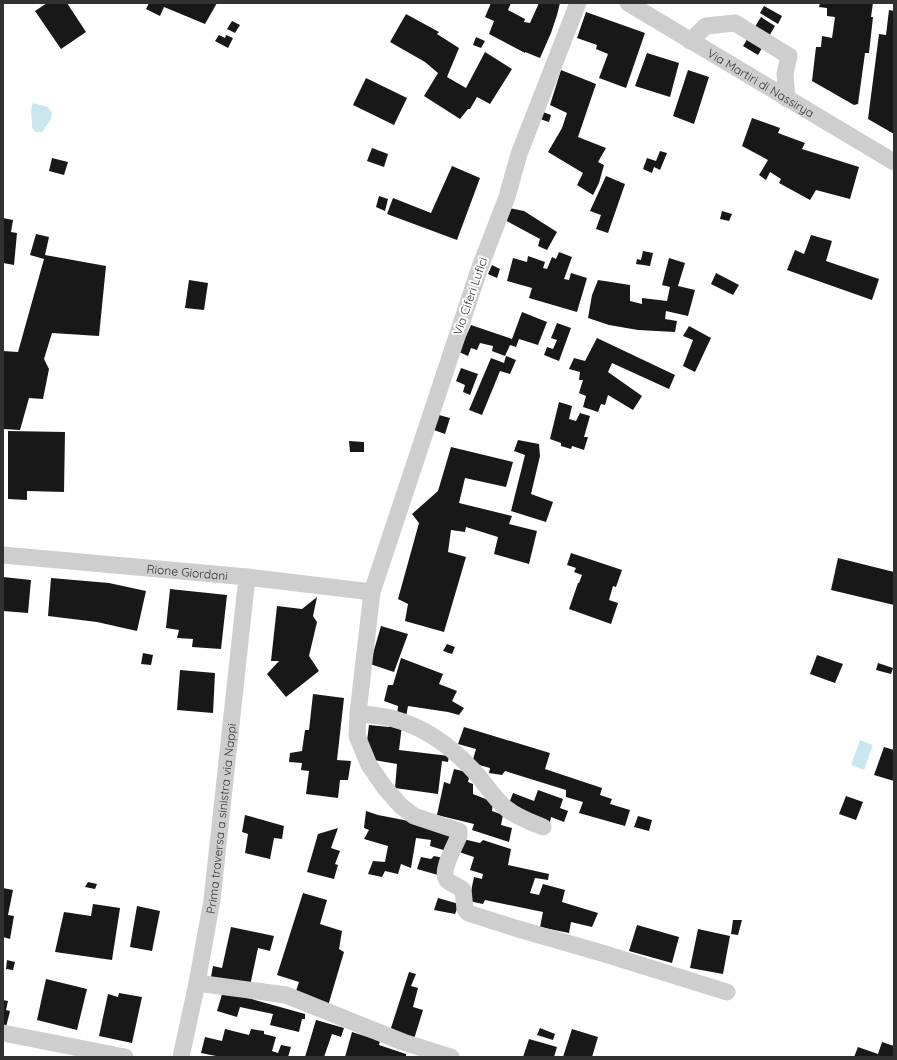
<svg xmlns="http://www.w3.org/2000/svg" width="897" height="1060" font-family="Quicksand,sans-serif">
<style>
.water{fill:#cae7ef}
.building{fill:#181818}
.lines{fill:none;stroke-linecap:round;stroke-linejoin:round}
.minor{stroke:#cecece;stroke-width:17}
.labels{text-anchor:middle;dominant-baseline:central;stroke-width:4;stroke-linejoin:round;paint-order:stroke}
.street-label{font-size:12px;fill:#313131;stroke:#fff}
</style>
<rect width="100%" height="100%" fill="#fff"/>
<path class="water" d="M33,103L48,107L52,113L51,119L42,132H36L32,128C33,120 29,110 33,103Z
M860,740L873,745L864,770L851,765Z"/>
<path class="building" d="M47,3H67L86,32L61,49L35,11Z
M149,3H217L205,24L164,7L160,16L146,9Z
M491,3H511L508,10L525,19L524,22L530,23L539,3H560L557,15L551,33L540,58L525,52V53L489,34L494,21L485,17Z
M820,3H873L871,17H873L869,53H865L858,104L854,105L812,81L816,47H821L822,36L832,38L835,17L827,16V8L819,7Z
M764,6L782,16L778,24L760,13Z
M889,10L894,11V134L868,119L879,34L886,35Z
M586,12L645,33L626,88L599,78L608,54L596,49L597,45L577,38Z
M406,14L439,32L437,34L459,48L447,77L466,88L485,52L512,69L490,104L477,97L470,109H468L460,119L424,96L438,73L425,62L390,42Z
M761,17L775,26L758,55L743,46Z
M232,21L240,25L235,33L227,29Z
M219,35L225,38L226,35L233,38L228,48L215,41Z
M476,37L485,41L481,48L473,45Z
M647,53L679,63L670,97L635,86Z
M561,70L596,84L578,137L606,148L598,162L604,165L599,183L593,195L577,185L583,173L548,152L562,128L567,113L550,105Z
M688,70L709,77L694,124L673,116Z
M366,78L407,98L394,125L353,105Z
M543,112L551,115L549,122L540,119Z
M752,118L780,128L778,133L805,143L802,149L859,167L850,199L816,190L810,200L779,183L781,179L770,172L766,180L759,175L768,160L742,146Z
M372,148L388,154L384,167L367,161Z
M660,151L667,153L660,170L654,167L652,173L643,169L647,158L656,161Z
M52,158L68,162L64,175L49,171Z
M452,166L480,178L457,240L387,214L393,198L431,213Z
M606,176L625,184L608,233L596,229L601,215L590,211Z
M379,196L388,199L385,211L376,207Z
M509,208L524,211L557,232L547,250L538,246L540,239L505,220Z
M722,211L732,214L729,221L720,219Z
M3,218L13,220L11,232L17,233L14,265L3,263Z
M36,234L49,237L45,255L106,266L99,336L52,333L44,359L49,369L43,399L29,398L20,430L3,429V351L18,352L44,259L30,255Z
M811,235L832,241L826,261L879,279L872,300L787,270L795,250L804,254Z
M643,251L653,253L650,266L636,264L637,259L641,260Z
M559,252L572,257L564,279L569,280L571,273L587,278L577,312L529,298L532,288L507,281L513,258L527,262L528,256L545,262L543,268L547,269L552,257L556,259Z
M669,258L685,263L678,286L695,290L688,316L666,311L665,319L677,321L675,332L638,330L609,325L588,318L592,295L598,280L630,285V301L642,304V298L667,301L670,287L662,285Z
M492,265L500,269L497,278L488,274Z
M716,273L739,285L733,295L711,284Z
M189,280L208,283L204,310L185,308Z
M522,312L547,322L538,345L519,339L516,347L510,345L505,356L492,351L493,346L480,343L477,350L471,348L468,356L459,352L471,325L512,339Z
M557,323L571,328L559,361L544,355L547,347L553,349L557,340L551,338Z
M689,326L711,338L695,372L683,366L693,340L683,336Z
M597,338L675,375L669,389L612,363L608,372L642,396L633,410L608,395L605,405L601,404L598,412L583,407L586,396L579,393L583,380H579L580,372L569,369L574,358L585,361Z
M506,356L516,360L510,374L500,371L482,415L469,410L491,358L504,363Z
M461,368L478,374L470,395L463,392L465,385L456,381Z
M559,402L572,406L569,419L576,421L580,413L590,416L584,437H588L584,450L572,446L571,449L561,446V443L550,439Z
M439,415L450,418L445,434L434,430Z
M8,431L65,432L64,492L27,491V500L8,499Z
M518,440L539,444L540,456L531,494L553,502L546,522L511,511L525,455L514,451Z
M349,441L364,442V452H350Z
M451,447L513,462L506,487L465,478L459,503L512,516L509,524L537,531L529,564L494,554L498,537L466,527L465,532L451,530L448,552L466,557L444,632L405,621L408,604L398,599L419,523L412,514L438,491Z
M571,553L622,570L616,587L613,586L609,600L618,603L611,624L569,609L578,583H579L582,575L574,572L576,568L567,565Z
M838,558L894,572V605L831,590Z
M3,577L31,580L28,613L3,611Z
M51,578L109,583L146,591L137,631L97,622L48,616Z
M170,589L227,595L221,649L192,647L193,639L177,638L179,630L166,628Z
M317,597L313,616L317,622L309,656L319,671L286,697L267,674L279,661H271L277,606L302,609Z
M381,626L408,634L394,672L370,664Z
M447,644L455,647L452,654L443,651Z
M143,653L153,655L151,665L141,664Z
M817,655L843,664L835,683L810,674Z
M401,658L443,674L439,684L457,691L452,701L464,708L459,715L448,712L408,706L406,717L397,716L398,706L384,701L388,685H393Z
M878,663L893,668L891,674L876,670Z
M180,670L215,673L213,713L177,710Z
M313,694L344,698L337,760L351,761L348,780H340L338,798L306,794L309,771L301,770L302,763L289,762L290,753L302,751L305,730H309Z
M392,723L402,725L399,750L449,756L448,762L442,761L438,794L395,788L397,764L374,760L366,749L369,725L389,727Z
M464,727L550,753L545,769L602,788L600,795L612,799L610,804L630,810L625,826L579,813L583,802L566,797V790L505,771L502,775L489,773L490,768L472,763L476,749L458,744Z
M884,747L894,750V781L874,775Z
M454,769L470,773L468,782L473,784V794L493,802L492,811L503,815L501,825L512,828L509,842L472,830L474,824L437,815L444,782L450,784Z
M538,790L563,799L560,808L568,811L564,822L551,817L550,822L508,806L513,793L534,801Z
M846,796L863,802L856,820L839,814Z
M366,811L378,815L424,824L453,834L447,851L430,846L431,840L416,838L411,868L401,864L398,874L385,871L382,877L368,874L373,861L385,862L388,846L364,839L369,830L364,828Z
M245,815L284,826L282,839L274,838L270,859L245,853L248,834L242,832Z
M638,816L652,820L649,831L634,827Z
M338,828L331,848L340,851L335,864L338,865L334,879L307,872L318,834Z
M463,839L480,843L483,840L511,849L508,865L549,874L548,880L535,878L530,893L539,895L543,884L565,890L562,902L598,913L592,927L571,922L569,933L540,927L543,912L485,900L483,904L469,901L474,877L482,879L483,874L470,870L474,857L459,852Z
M434,856L444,858L438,875L417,869L421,857L431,859Z
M88,882L97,884L95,889L85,887Z
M3,888L13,890L8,915L14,916L10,939L3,937Z
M303,893L327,900L320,924L342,931L339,949L344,952L328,1006L295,994L299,982L277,975Z
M438,898L459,904L455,914L434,910Z
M93,904L120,908L112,960L55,952L64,912L91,916Z
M137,906L160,911L152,951L130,947Z
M733,920H742L738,935L731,934Z
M637,925L679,937L672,963L629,951Z
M231,927L274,936L270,951L258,948L250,986L211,977L213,966L222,968Z
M698,929L730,936L723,974L690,968Z
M7,960L15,962L13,970L6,969Z
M409,972L416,974L411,986L418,988L413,1007L423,1010L414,1039L390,1031Z
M46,979L87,989L77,1030L37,1020Z
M223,991L305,1014V1019H302L299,1032L270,1025L273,1014L240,1007L237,1017L217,1011Z
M119,993L142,997L132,1043L99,1036L108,994L118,997Z
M3,1000L8,1001L6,1010L10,1011L6,1027L3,1026Z
M316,1020L344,1028L341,1037L332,1034L324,1057H305Z
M540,1028L555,1034L553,1040L537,1035Z
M225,1029L249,1035L251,1029L264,1031V1034L276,1037L272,1051L278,1053L281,1045L291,1047L288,1057H221L201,1053L205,1037L222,1041Z
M572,1029L598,1037L592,1057H563Z
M352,1032L380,1041L379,1045L406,1054V1057H345Z
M529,1039L557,1047L554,1057H523Z
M882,1042L894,1046V1057H854L858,1047L878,1054Z"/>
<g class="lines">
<g class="minor">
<path d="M578,3L519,154L507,197L480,267L372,592L358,713L357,736L369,765L385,788L401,806L414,816L459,831V836C455,846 440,871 447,880C451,884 458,886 463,890L465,909L468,913L515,928L605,954L727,992"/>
<path id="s1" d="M628,3L894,162"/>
<path d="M690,41L706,26L735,23L789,56L785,74L787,99"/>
<path id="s2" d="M3,555L247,577L372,592"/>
<path d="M358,713C370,715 383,716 394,719C424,727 450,746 471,768C484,781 493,798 507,809C518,818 531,822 543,827"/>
<path d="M197,983L286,995L403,1042L451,1057"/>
<path d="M3,1033L125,1057"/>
<path id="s3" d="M181,1057L197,983L212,900L247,577"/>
</g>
</g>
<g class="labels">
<g class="street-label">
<text stroke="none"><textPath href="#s1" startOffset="155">Via Martiri di Nassirya</textPath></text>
<text transform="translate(470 296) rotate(-71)">Via Ciferi Lufici</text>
<text stroke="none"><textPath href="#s2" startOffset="185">Rione Giordani</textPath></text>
<text stroke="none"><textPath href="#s3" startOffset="242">Prima traversa a sinistra via Nappi</textPath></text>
</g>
</g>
<rect width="897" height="1060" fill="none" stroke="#313131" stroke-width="8"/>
</svg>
